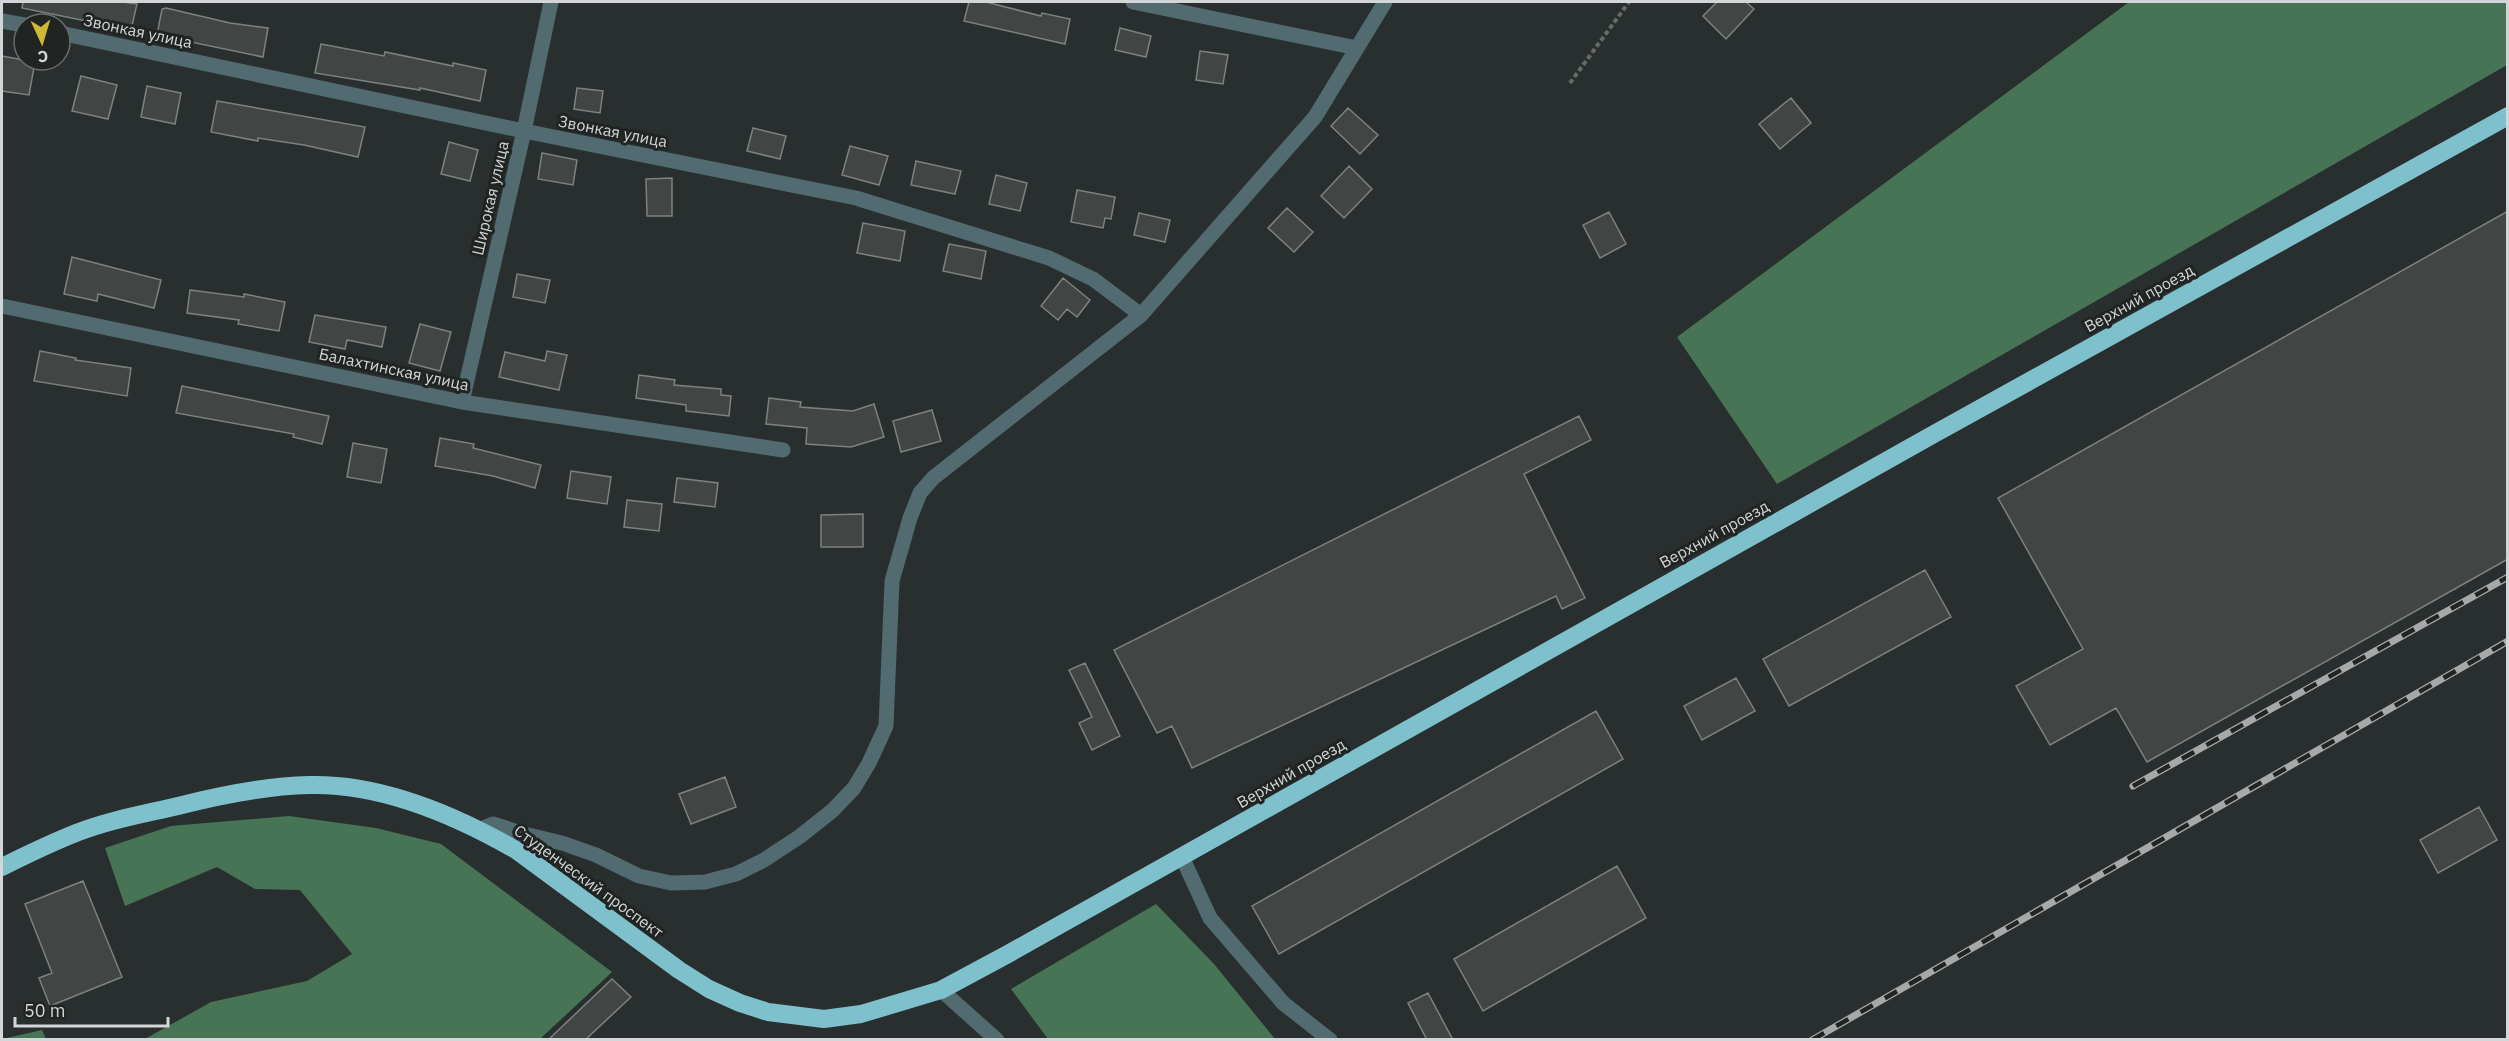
<svg xmlns="http://www.w3.org/2000/svg" width="2509" height="1041" font-family="'IBM Plex Sans',sans-serif">
<style>
.forest{fill:#477455}
.building{fill:#414644;stroke:#7c8280;stroke-width:1.5}
.lines{fill:none;stroke-linecap:round;stroke-linejoin:round}
.path{stroke:#666b6a;stroke-width:4;stroke-dasharray:4.5 3;stroke-linecap:butt}
.minor{stroke:#526b70;stroke-width:15}
.highway{stroke:#7ec1cc;stroke-width:18}
.rail-casing{stroke:#a6a9a9;stroke-width:7}
.rail{stroke:#202524;stroke-width:4.5;stroke-dasharray:14;stroke-linecap:butt}
.labels{text-anchor:middle;dominant-baseline:central;stroke-width:6;stroke-linejoin:round;paint-order:stroke}
.street-label{font-size:16px;fill:#d3d6d6;stroke:#202524}
</style>
<rect width="100%" height="100%" fill="#292f2e"/>
<path class="forest" d="M2129,2H2507V65L1777,484L1677,337Z
M289,816L376,828L441,844L612,972L540,1039H145L211,1002L307,981L352,954L300,890L255,889L217,867L125,906L105,848L171,826Z
M1156,904L1214,964L1275,1039H1048L1011,989Z
M42,1030L46,1039H2Z"/>
<path class="building" d="M23,2H123L137,4L131,30L22,8Z
M969,2H986L1041,16L1042,13L1070,19L1065,44L964,21Z
M1717,2H1746L1754,9L1726,39L1703,16Z
M166,8L230,23L268,28L263,57L157,35L162,9Z
M1120,28L1151,36L1146,57L1115,50Z
M321,44L384,56L385,52L453,66V63L486,70L480,101L420,88V90L315,73Z
M1200,51L1228,55L1223,84L1196,80Z
M2,56L35,62L29,95L2,91Z
M81,76L117,85L108,119L72,111Z
M147,86L181,93L175,124L141,117Z
M577,88L603,91L600,113L574,109Z
M1791,98L1811,123L1780,149L1759,124Z
M217,101L365,127L358,157L304,145L258,138V141L211,132Z
M1348,108L1378,135L1360,154L1331,126Z
M753,128L786,136L780,159L747,151Z
M449,142L478,150L470,181L441,174Z
M850,146L888,156L879,185L842,175Z
M542,153L577,160L573,185L538,179Z
M916,161L961,171L955,194L911,185Z
M1349,166L1372,189L1344,218L1321,196Z
M996,175L1027,183L1020,211L989,204Z
M672,178V216H647L646,179Z
M1077,190L1115,197L1111,219L1105,218L1103,228L1071,222Z
M1287,208L1313,232L1294,252L1268,228Z
M2508,211V559L2147,762L2116,708L2050,745L2016,686L2083,649L1998,498Z
M1609,212L1626,244L1600,258L1583,225Z
M1139,213L1170,220L1165,242L1134,235Z
M863,223L905,231L900,261L857,253Z
M949,244L986,251L981,279L943,271Z
M72,257L161,280L154,308L98,294L97,301L64,294Z
M517,274L550,280L545,303L513,297Z
M1063,278L1090,300L1077,317L1067,309L1058,320L1041,306Z
M190,290L244,297V294L285,302L279,331L238,324L239,320L187,313Z
M315,315L386,327L382,347L347,340L345,349L309,342Z
M420,324L451,332L440,371L409,363Z
M40,351L76,358L75,360L131,368L127,396L34,381Z
M547,351L567,355L559,390L499,377L505,352L545,361Z
M639,375L675,380L674,385L721,389V395L731,396L729,416L686,411V405L636,398Z
M182,386L329,416L322,444L293,437L294,434L176,413Z
M769,398L801,402L800,407L853,411L874,404L884,437L851,447L806,444L807,428L766,424Z
M932,410L941,441L901,452L893,421Z
M1579,416L1591,440L1524,474L1585,598L1562,609L1556,596L1192,768L1172,726L1157,733L1114,650Z
M440,438L474,444L473,448L541,465L535,488L493,476L435,466Z
M353,443L387,449L381,483L347,477Z
M571,471L611,477L607,504L567,498Z
M677,478L718,483L715,507L674,502Z
M627,500L662,504L659,531L624,527Z
M863,514V547H821V515Z
M1925,570L1951,617L1789,706L1763,659Z
M1085,663L1120,736L1092,750L1079,723L1092,717L1069,670Z
M1736,678L1755,711L1702,740L1684,706Z
M1596,711L1623,759L1279,954L1252,906Z
M725,777L736,807L691,824L679,794Z
M2479,807L2497,840L2438,873L2420,840Z
M1617,866L1646,918L1483,1011L1454,959Z
M83,881L122,977L50,1006L39,978L52,973L25,904Z
M612,979L631,997L585,1040H548Z
M1428,993L1453,1040H1427L1408,1003Z"/>
<g class="lines">
<path class="path" d="M1570,83L1629,2"/>
<path class="minor" d="M1133,2L1357,48
M2,21L24,25
M60,33L524,131L856,198L1049,258L1093,279L1141,315
M2,306L462,402L783,450
M462,402L524,131L551,2
M479,830L493,824L524,834L562,843L596,855L639,876L671,883L705,882L736,874L764,860L799,837L832,811L854,788L869,763L886,726L892,581L910,518L920,493L933,478L1141,315L1315,117L1385,2
M1182,857L1210,918L1283,1003L1330,1040
M941,990L997,1040"/>
<path class="highway" d="M2,867C26,855 51,843 76,833C109,820 144,814 178,806C221,795 264,786 309,785C381,783 455,815 516,850L679,970L709,989L740,1003L768,1012L824,1019L861,1014L941,990L1008,954L1934,434L2508,116"/>
<g class="rail-casing">
<path id="rail" d="M2133,786L2508,577
M1812,1040L2508,641"/>
</g>
<use href="#rail" class="rail"/>
</g>
<g class="labels">
<g class="street-label">
<text transform="translate(138 31) rotate(12)">Звонкая улица</text>
<text transform="translate(613 131) rotate(11)">Звонкая улица</text>
<text transform="translate(490 198) rotate(-77)">Широкая улица</text>
<text transform="translate(2139 298) rotate(-29)">Верхний проезд</text>
<text transform="translate(394 369) rotate(12)">Балахтинская улица</text>
<text transform="translate(1714 534) rotate(-29)">Верхний проезд</text>
<text transform="translate(1291 773) rotate(-30)">Верхний проезд</text>
<text transform="translate(589 881) rotate(36)">Студенческий проспект</text>
</g>
</g>
<rect width="2509" height="1041" fill="none" stroke="#d3d6d6" stroke-width="6"/>
<g transform="translate(42 42) rotate(176)"><circle r="28" fill="#202524" stroke="#686c6b" stroke-width="1.5"/>
<path d="M0-4.5L10 22L0 15L-10 22Z" fill="#d0b837"/>
<text y="-9" font-size="16" font-weight="bold" text-anchor="middle" fill="#d3d6d6">С</text>
</g>
<path d="M15 1017v9h153v-9" fill="none" stroke="#d3d6d6" stroke-width="3"/>
<text x="24" y="1017" font-size="18" fill="#d3d6d6" stroke="#202524" stroke-width="4.5" paint-order="stroke">50 m</text>
</svg>
